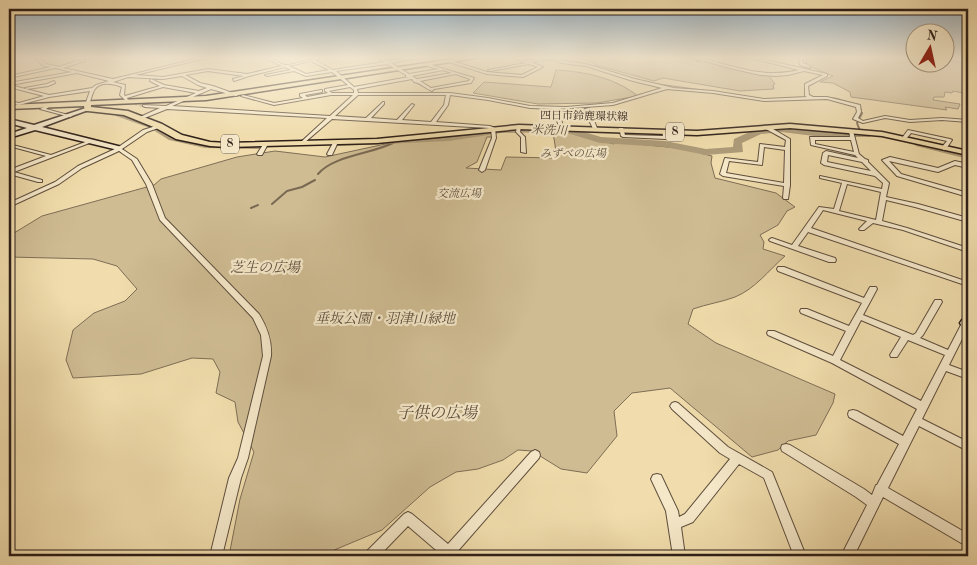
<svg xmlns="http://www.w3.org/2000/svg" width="977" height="565" font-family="'Old Standard TT','Noto Serif JP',serif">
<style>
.green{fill:#cfbc93;stroke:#7e6e56}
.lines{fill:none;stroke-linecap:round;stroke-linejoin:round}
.stream-far1{stroke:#7a6a53;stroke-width:1}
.stream{stroke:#7a6a53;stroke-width:2}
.river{fill:#ae9c7a;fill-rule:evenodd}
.street-tunnel{stroke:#c9b68e;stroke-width:4;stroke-dasharray:4 2;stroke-linecap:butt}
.street-casing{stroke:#5e4e3d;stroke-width:2}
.secondary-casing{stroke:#2d1f18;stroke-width:3}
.primary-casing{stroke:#2d1f18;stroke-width:3}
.street{fill:#f5e8c9;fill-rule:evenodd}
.secondary{fill:#f5e8c9;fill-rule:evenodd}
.primary{fill:#f0dcac;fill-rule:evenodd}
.labels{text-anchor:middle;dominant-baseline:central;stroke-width:4.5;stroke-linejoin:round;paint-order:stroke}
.far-street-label{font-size:11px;fill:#2d1f18;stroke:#f5e8c9}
.far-park-label{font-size:11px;font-style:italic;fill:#5e4e3d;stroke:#f5e8c9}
.far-water-label{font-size:12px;font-style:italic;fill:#5a4b3a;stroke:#f5e8c9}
.shield{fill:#f5e8c9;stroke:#695b4d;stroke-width:1}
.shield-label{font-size:12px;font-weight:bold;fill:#2d1f18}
.park-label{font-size:14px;font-style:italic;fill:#5e4e3d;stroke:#f5e8c9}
.near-park-label{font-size:16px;font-style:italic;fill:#5e4e3d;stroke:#f5e8c9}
</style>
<rect width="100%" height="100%" fill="#f0dcac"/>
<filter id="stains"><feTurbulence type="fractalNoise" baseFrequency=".004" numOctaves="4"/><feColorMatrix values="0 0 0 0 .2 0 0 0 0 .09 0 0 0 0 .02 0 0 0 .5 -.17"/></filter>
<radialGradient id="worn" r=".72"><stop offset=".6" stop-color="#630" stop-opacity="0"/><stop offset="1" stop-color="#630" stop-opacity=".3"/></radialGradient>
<path class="green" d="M584,58C617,58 652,55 685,58C713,61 739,73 768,75L775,84L773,85L774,89L740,91L663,78L654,81L596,65Z
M806,58H914V62H944L945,58H947L968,66V73H965L968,75V94L953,91L952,93L945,92L944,97H934L933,100L960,104L958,109L945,107L947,110L851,97L850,92L833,83L820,82L833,76L807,65Z
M556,70C586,72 613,77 638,96L597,103L538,104L473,93L484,82L551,87Z
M485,131L493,133V137H487L477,162L466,168L501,170L506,157L557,158L553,132H568L614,144L615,142L699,150L700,153L712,156L711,163L715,178L776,193L795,207L787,211L778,225L760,235L764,242L763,249L785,256C769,270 755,289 735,297C722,302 707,304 693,309L688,324L716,343L835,394L833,403L816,435L788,441L778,450L752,457L670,388L632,393L614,411L617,436L587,473L561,469L532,451L518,450L503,460L478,469L456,472L430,487L382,530L320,556H229L240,499L254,452L238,422L235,402L216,393L220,372L213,359L192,358L141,374L73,378L66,360L73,330L94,313L125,301L137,289L117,266L93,259L9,257V236L42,216L154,185L161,179L237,157L275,151L325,157L404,140Z"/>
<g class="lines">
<path class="stream-far1" d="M593,66L617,73
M658,84L739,95
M809,97L835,98L860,105L862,114"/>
<path class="stream" d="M860,131L857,123L862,113
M318,174C334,155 373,154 395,142
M272,204L287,191L302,187L315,180
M251,208L258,205"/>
<path class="river" d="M116,112H122L156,124L172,135L205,142L259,143L264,146L259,149L205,148L169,140L150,128L116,116Z
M565,126L601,137L665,141L706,149L733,147L734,139L756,129L782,126L822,131H869L874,134L869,137H822L782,132L761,134L742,143L743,152L706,155L665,147L600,143L564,132L501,133L449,141L339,146L334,143L339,140L449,135L501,127Z
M919,141L968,153V159L916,146L914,144Z"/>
<path class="street-tunnel" d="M128,101L145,106"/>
<g class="street-casing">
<path id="street" d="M34,58H38L46,64L61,67V66L85,59V61L63,68L113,79L200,58H207L135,75L163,77L208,69L247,74L282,66L265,58C273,58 278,63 285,65C292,66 311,58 322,58L315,60L333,70L384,62L378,58H383L388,61L408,58H418L391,63L409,74L439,69L427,66L428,64L474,78L471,83L434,89L432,91C426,89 421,83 414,82L412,79L357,89L358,93H450L488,98L530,106L566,107L613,103L662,88L633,81L586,66L561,63L554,59L531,62L543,67L523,77L487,74L449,62L452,61L487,72L522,75L538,67L529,64L490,71L488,70L526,63L514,58H519L526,61L546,58H558L563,61L586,64L635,79L674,88L713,91L764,99L807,97L805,96V84L823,75L804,71L788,75L775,76L761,75L734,69L693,58H700C734,66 763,79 799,70L751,58H758L827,74V76L808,86L809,95L813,97H827L860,105L861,112L858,118L863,121L885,116L910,120L942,118L968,120V122L942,120L910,122L885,118L863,123L853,119L857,112L856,107L827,99L764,101L713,93L667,89L613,105L557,109L559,113H586L585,109L589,108L597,128L593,129L587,115H560L563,127L561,128L559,127L554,110L555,109L530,108L488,100L450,95L448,105L436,122L490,126L495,128L496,138L485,170L482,172L479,170L492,138L491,129L489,128L332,119L304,143L302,142V141L327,118L167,109L142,119H140V117L160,108L145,107L143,106V105L166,106L196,93L163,87L127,98L128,100L126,101L120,95L122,87C114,84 101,81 95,89C92,93 91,100 89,105L87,106L85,105L90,91L49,97L19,105L9,103V101L19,103L44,96L9,87V83L72,72L55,68L9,78V76L51,67L44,66ZM311,61L329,70L306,74L289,66ZM387,64L406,75V77H409L354,87L336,71ZM285,67L291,70L265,75L267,76L294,71L306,76L332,72L348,85L325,89V91L328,93L307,97L305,95L322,92V90H321L300,94V96L303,98L274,103L243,95L241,96L274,105L331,95H353L330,116L172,106L211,89L236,96L238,95L213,86L200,83L185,75L208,71L244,76L233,79L234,81L249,76ZM443,70L452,73L417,79L412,76ZM77,73L109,81L96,85L92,88L49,95L10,85ZM456,74L470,79L469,81L431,88L420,81ZM182,76L198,85L207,88L199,91L164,85L151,79L150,81L160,86L125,96L124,95L125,85L113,82L128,77L163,79ZM350,87L354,90V93H332L329,91ZM358,95H446L444,105L431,122L402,120L414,105L412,104L397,120L371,118L384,104V102H383L366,118L335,116Z
M799,58H803V63L810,66V68L800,65Z
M54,81L55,83L48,86L27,89L25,88L47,84Z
M48,105L50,106L46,109L72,116L70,117L40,109Z
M159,125H161V127L147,132L122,149L137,159L152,184L165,218L259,314C267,327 272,340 271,356L248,458L241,478L222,556H210L229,478L238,458L263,356L261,335L253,318L160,220L146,184L132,160L119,151L82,168L59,184L9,207V203L55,182L78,166L117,148L143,130Z
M517,126H521L520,132L525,137L526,153L521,152V137L516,132Z
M764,126H768L790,139V185L788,199H784L783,198L784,186L723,176L720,174L725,158L758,162L760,144L785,147L786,140L764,128ZM764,147L785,150L784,183L726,173L729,161L762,165Z
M619,128H623L625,135L663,136L662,131L664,130L666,131L668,138L666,139L623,137L621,136Z
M849,130L853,131L859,154L865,159L868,160V162L889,183L886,197L918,204L968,218V222L915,207L886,200L882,221L907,228L968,248V252L903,230L873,223L864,230H860L859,229L867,221L823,210L811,228L968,282V286L808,232L798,246L835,258L836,260L835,262H829L770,241L769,240L770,239L772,238L792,245L819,207L834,209L842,183L820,178V176L882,189L883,183L875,176L824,165L821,163L823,153L826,151L858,158L855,155L811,145L810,137H850ZM815,140H851L854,152L815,144ZM828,155L862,162L871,171L827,162ZM847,184L881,192L876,220L839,211Z
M908,130L950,139L952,140L946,149L944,150L941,148L947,141L911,133L906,139H902V138Z
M88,141L92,142L14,172L42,180V182H38L9,174V170L46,156L9,146V144L51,155Z
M334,141L338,142L332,155H328L327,154Z
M264,143L268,144L262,155H258L257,154Z
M890,157L938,168L955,161L968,164V168L955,165L938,172L889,161L901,174L968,193V197L897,176L882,160Z
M778,267H784L864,298L870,287H876L877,289L863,315L913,335L916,333L935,300H941L942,302L923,335L920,338L948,350L962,323L965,311L968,310V327L949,365L968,372V379L946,371L922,419L968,442V451L919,426L888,488L968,534V547L883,497L854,556H841L867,505L856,497L782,451L781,448L782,445L786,444L790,445L864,489L872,495L876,485H877L899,444L849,417L848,414L849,411L853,410L857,411L903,436L917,409L832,363L768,335L767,333L768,331H774L833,356L846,331L801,313L800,311L801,309H807L849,326L862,303L778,271L777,269ZM861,320L901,337L890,355L891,357H897L908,340L945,355L921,401L840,360Z
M675,402L678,403L728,447L772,472L806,556H794L764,478L739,464L693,522L681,527L685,556H673L666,511L651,479L653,475L657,474L661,475L678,511L679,517L685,514L730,459L720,453L672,409L670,406L672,403Z
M535,450L539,452L540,455L539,458L457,552L458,556H443L408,526L379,556H364L366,552L404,514L408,512L412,514L448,544L531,452Z"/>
</g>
<g class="secondary-casing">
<path id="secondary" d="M696,58H701L698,61Z
M86,108L91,109L42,127L122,147V151L35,130L9,138V134L27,128L9,123V119L34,125Z
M966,319L968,320V328L962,326L960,323L962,320Z"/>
</g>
<g class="primary-casing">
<path id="primary" d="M460,58H476L206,100L91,105V107L128,111L162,124L182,135L210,142L227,143L377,139L519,125L697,131L790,124L882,132L968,151V155L882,136L790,128L697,135L519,129L377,143L227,147L210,146L176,139L156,128L124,115L88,111H85L84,106L9,109V105L206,96Z"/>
</g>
<use href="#street" class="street"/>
<use href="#secondary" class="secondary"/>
<use href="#primary" class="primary"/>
</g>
<linearGradient id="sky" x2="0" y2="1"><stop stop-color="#91aabc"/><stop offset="0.42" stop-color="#f8efda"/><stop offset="1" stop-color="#f8efda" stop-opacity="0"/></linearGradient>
<rect width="977" height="137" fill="url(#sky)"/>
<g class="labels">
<g class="far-street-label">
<text transform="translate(584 117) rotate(1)">四日市鈴鹿環状線</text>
</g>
<g class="far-park-label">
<text x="573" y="154">みずべの広場</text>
<text x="459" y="194">交流広場</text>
</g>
<g class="far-water-label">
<text transform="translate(549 131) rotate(2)">米洗川</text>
</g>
<g class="shield">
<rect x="666" y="122.5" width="18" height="19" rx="4"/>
<rect x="221" y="134.5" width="18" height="19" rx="4"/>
</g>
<g class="shield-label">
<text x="675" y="132">8</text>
<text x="230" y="144">8</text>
</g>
<g class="park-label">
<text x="265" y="268">芝生の広場</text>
<text x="385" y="319">垂坂公園・羽津山緑地</text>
</g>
<g class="near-park-label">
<text x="437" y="414">子供の広場</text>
</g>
</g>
<rect width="977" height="565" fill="none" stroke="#f0dcac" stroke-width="30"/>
<rect x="10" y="10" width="957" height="545" fill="none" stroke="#2d1f18" stroke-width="2.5"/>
<rect x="15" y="15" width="947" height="535" fill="none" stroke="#2d1f18"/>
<g transform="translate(930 48) rotate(9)"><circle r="24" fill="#f5e8c9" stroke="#a59882"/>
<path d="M0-4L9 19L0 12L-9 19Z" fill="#8f2418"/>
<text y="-8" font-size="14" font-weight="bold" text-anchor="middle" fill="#2d1f18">N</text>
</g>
<rect width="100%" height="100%" filter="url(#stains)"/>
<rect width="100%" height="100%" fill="url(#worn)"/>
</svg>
